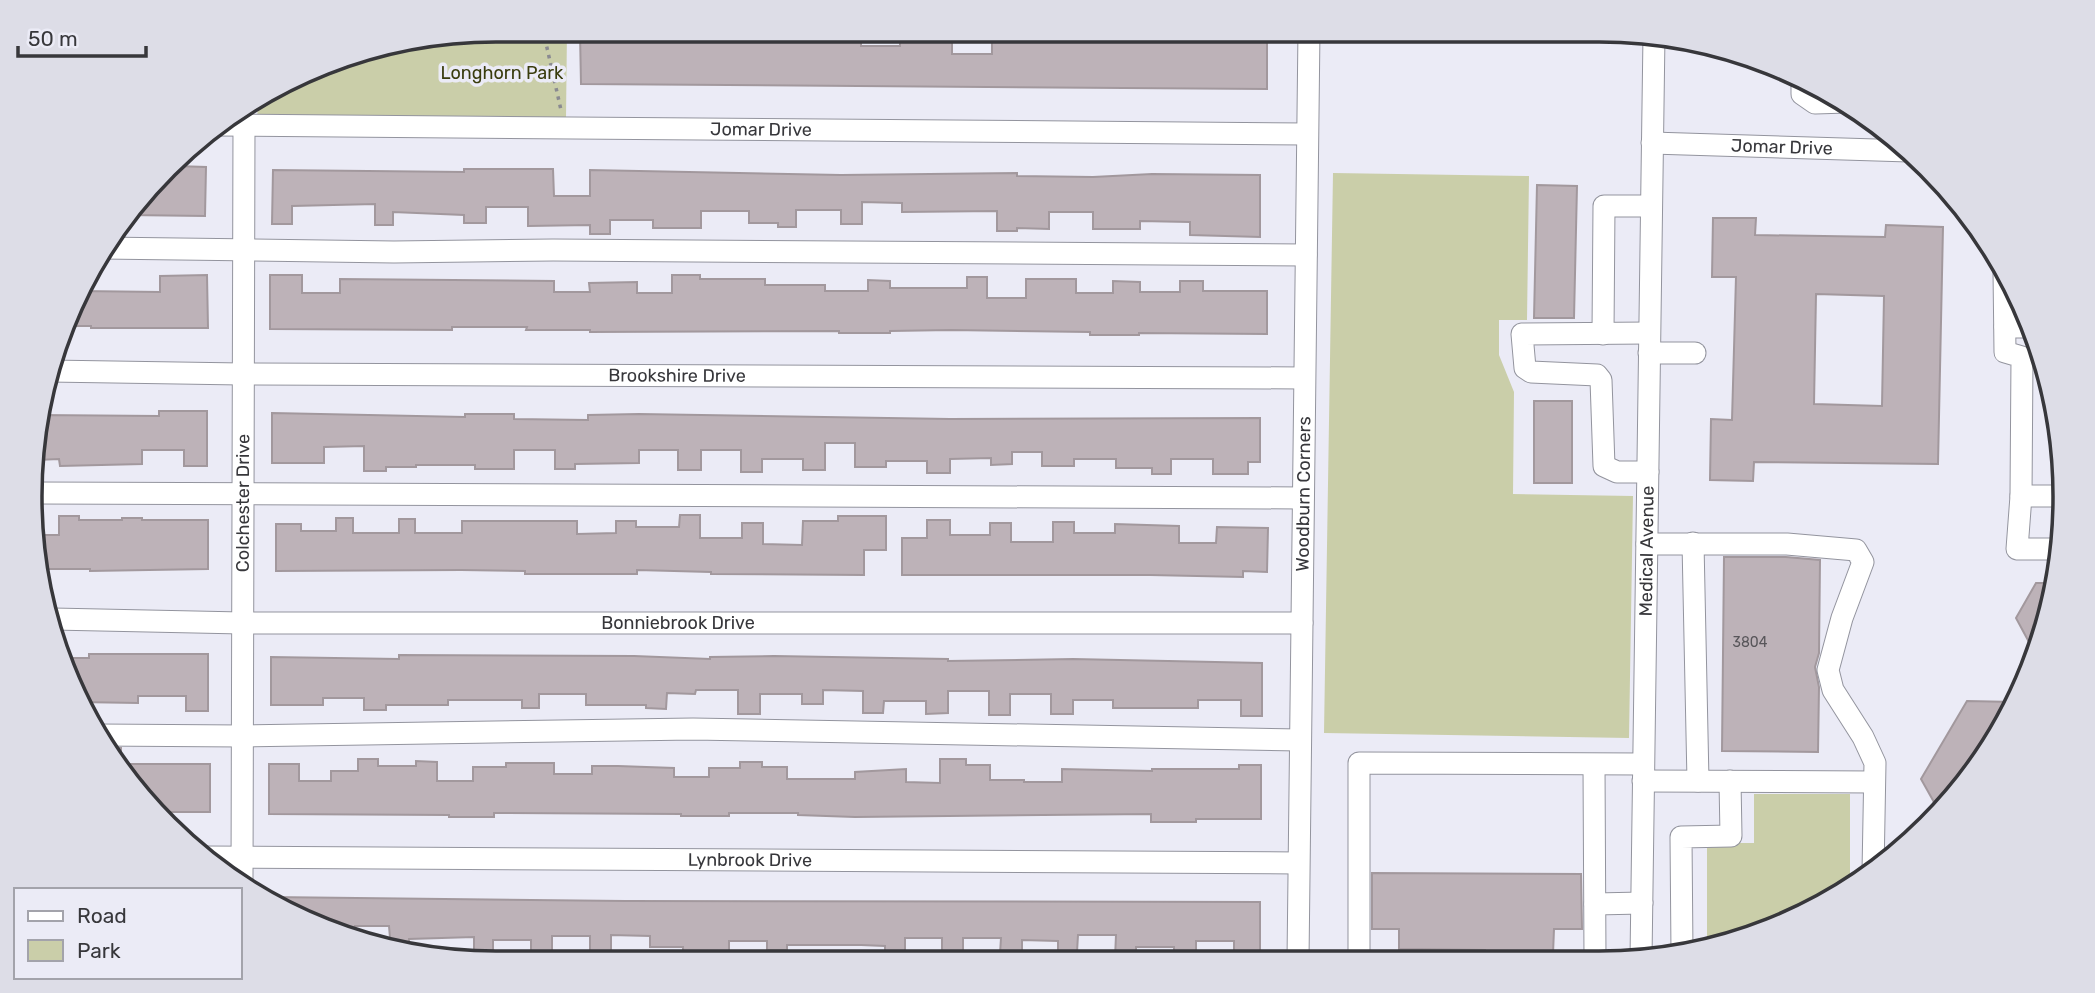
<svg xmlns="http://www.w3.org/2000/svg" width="2095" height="993" font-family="Rubik,sans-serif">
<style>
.green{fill:#cacea9}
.building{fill:#bdb2b8;stroke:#a2989d;stroke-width:2;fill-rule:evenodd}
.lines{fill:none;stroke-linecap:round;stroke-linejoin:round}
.minor-casing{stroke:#93949e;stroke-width:23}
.path{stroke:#8a8a91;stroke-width:3.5;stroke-dasharray:3.5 5;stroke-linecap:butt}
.minor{stroke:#fff;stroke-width:21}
.labels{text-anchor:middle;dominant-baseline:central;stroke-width:7;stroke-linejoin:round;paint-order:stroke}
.number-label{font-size:14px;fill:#58565a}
.park-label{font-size:18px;fill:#393c0d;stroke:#ebebf6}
.street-label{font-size:18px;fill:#37373b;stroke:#ebebf6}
.rim{fill:none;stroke:#37373b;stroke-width:3.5}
</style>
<rect width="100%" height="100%" fill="#ebebf6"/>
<path class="green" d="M497,30H567L566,118L257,116L259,101L346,55Z
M1333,173L1529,176L1527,320H1499V355L1514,392L1513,494L1633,496L1629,738L1324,733Z
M1754,794H1850V886L1777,928L1707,947V843H1754Z"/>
<path class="building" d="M900,31H952V54H992V32L1071,34V42H1108V38L1267,35V89L581,84L580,33L630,34V36L861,33V46H900Z
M175,166L206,167L205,216L129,215Z
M464,169H553L554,196H590V170L841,175L1017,173V176L1093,177L1152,174L1260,175V237L1190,235V222L1140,221V229H1093V212H1049V229L1017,228V231H997V211L902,212V203L862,202V224H841V210H796V227H778V223H749V211H701V228H653V220H610V234H590V225L528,226V207H486V223H464V215L393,212V225H375V204L292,206V224H272L273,170L464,172Z
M1537,185L1577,186L1574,318H1534Z
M1713,218H1756L1755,235L1885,237L1886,225L1943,227L1938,464L1754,462L1753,481L1710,480L1711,419L1732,420L1736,277H1712ZM1816,294L1884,296L1882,406L1814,404Z
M207,275L208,328H91V326H63L80,291L160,292V276Z
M270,275H302V293H340V279L554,281V292H590L589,283L637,282V293H672V275H700V279H765V285H825V291H868V280L890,281V288H967V277H987V298H1026V279H1076V293H1113V281L1140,282V292H1180V281H1203V291H1267V334L1139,333V335H1090V332L951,330L890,331V333H839V331L590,332V330H526L527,327H452V330L270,329Z
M1534,401H1572V483H1534Z
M159,411H207V466H184V450H142V464L60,466L59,459L37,460L38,415L159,416Z
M272,413L465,417V414H514V419L588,420V415L639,414L950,419L1260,418V462H1248V474H1213V459H1171V474H1152V468H1116V459H1074V466H1042V452H1012V464L991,465V458L950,459V473H927V461H886V467H855V443H825V470H803V459H762V472H741V450H701V470H678V450H639V463L575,464V469H555V450H514V469H475V465H416V467H386V471H364V446L324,447V463H272Z
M680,515H700V538H742V523H763V544L802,545L803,521H838V516H886V550H864V575L711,574V572L637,570V574H525V571L461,570L276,571V524H301V531H336V518H353V533H399V519H415V533H462V521H577V534L616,533V521H636V527H679Z
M59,516H79V520H122V518H142V520H208V569L90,571V569H37L34,558L35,535H59Z
M927,520H950V535H990V523H1011V542H1053V522H1074V533H1115V524L1179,526V543H1216L1217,527L1268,528L1267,572L1243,571V577L1150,575H902V538H927Z
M1724,557H1786L1820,560L1819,653L1815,667L1819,687L1818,752L1722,751Z
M2036,583H2057L2036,655L2016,618Z
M89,654H208V711H186V696H138V703L78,702L64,658H89Z
M399,655L634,656L710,659V657L774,656L948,659V661L1073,659L1262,663V716H1241V700H1198V708H1113V700H1073V714H1051V694H1010V715H989V691H948V713L926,714V701H884L883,713H863V691L823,690V704H802V694H760V714H738V690H696L695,694L667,693L666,709L646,708V705H586V694H539V708H522V700H448V705H386V710H364V698H323V705H271V657L399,659Z
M1967,701L2014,702L1969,780L1939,811L1921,779Z
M106,748H121V764H210V812H155L126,780Z
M358,759H378V766H416V761L437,762V781H473V767H506V763H554V774H592V766H618L674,768V777H709V768H740V762H762V767H787V779H855V772L906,769V782L940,783V759H966V765H990V780H1024V782H1062V769L1152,771V769H1239V765H1261V819H1196V822H1151V814L855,817L798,815V813H729V816H681V814L494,813V817H449V815L269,814V764H299V781H331V771H358Z
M1372,873L1581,874L1582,929H1554L1553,954L1485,953V950L1399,949V929H1372Z
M269,897L625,901L1260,902V952H1234V941H1196V958H1174V947H1136V958H1115L1116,935H1078L1077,952H1058V941L1022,940V954H1000L1001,938H963V958H942V938H905V953H885V946L861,945H787V950H767V941H729V951H683V947H650V936L611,935V951H590V936H552V954H531V940H493V951H474V937L409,939V950H391L389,926H355V939L318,928Z"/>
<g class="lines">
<g class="minor-casing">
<g id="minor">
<path d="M1802,87V94L1815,103L1847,102"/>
<path id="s1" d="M215,125L1307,134"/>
<path id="s2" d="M1652,143L1909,151"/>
<path d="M102,248L394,252L553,250L1306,255"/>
<path d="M2004,271L2005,352L2022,357L2021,496L2017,549H2060"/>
<path d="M2005,327H2033"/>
<path d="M1603,334L1604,206H1651"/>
<path d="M1649,353H1695"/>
<path id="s3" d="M49,371L242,374L1304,378"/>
<path d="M1648,472H1617L1604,466L1601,380L1597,375L1531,372L1525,368L1522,334L1649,333"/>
<path d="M36,493L1303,498"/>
<path d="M2021,496H2065"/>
<path d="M1693,543L1698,781"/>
<path d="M1647,544H1787L1856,550L1863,562L1842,618L1828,670L1833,690L1863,737L1875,763L1873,872"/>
<path id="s4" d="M53,619L242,623H1302"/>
<path d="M98,735L242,736L693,729L1300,740"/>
<path d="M1594,765L1595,959"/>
<path d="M1643,781L1874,782"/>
<path id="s5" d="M204,857L1298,863"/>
<path id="s6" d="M242,881L244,125"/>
<path d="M1595,904L1642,903"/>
<path d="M1682,953L1681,837L1731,836L1730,781"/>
<path id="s7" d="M1641,959L1654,35"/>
<path id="s8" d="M1298,960L1309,30"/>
<path d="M1359,960V763L1643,764"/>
</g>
</g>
<path class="path" d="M543,30L561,110"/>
<use href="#minor" class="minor"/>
</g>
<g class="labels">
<g class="number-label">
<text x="1750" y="642">3804</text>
</g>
<g class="park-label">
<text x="502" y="73">Longhorn Park</text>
</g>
<g class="street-label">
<text stroke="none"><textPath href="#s1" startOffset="546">Jomar Drive</textPath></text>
<text stroke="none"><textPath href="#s2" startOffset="130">Jomar Drive</textPath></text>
<text stroke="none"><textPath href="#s3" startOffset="628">Brookshire Drive</textPath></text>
<text stroke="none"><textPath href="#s8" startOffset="466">Woodburn Corners</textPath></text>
<text stroke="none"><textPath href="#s6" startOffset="378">Colchester Drive</textPath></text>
<text stroke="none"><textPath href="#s7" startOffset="408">Medical Avenue</textPath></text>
<text stroke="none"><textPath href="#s4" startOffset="625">Bonniebrook Drive</textPath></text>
<text stroke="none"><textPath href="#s5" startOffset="546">Lynbrook Drive</textPath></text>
</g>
</g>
<path d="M0 0H2095V993H0ZM496 42H1599A454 454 0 0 1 2053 496V497A454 454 0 0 1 1599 951H496A454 454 0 0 1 42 497V496A454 454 0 0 1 496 42Z" fill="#dddde7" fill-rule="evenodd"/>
<path class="rim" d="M496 42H1599A454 454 0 0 1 2053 496V497A454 454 0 0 1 1599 951H496A454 454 0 0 1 42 497V496A454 454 0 0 1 496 42Z"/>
<rect x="14" y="888" width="228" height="91" fill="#ebebf6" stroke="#a3a3ab" stroke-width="2"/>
<rect x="28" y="911" width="35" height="10" fill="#ffffff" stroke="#a3a3ab" stroke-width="2"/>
<text x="77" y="923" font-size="21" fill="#37373b">Road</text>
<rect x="28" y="940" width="35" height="21" fill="#cacea9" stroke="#a3a3ab" stroke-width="2"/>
<text x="77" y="958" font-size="21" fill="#37373b">Park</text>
<path d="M18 46v10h128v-10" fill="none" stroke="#37373b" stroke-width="3.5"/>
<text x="28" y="46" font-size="21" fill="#37373b" stroke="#ebebf6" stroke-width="5" paint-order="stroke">50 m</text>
</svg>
